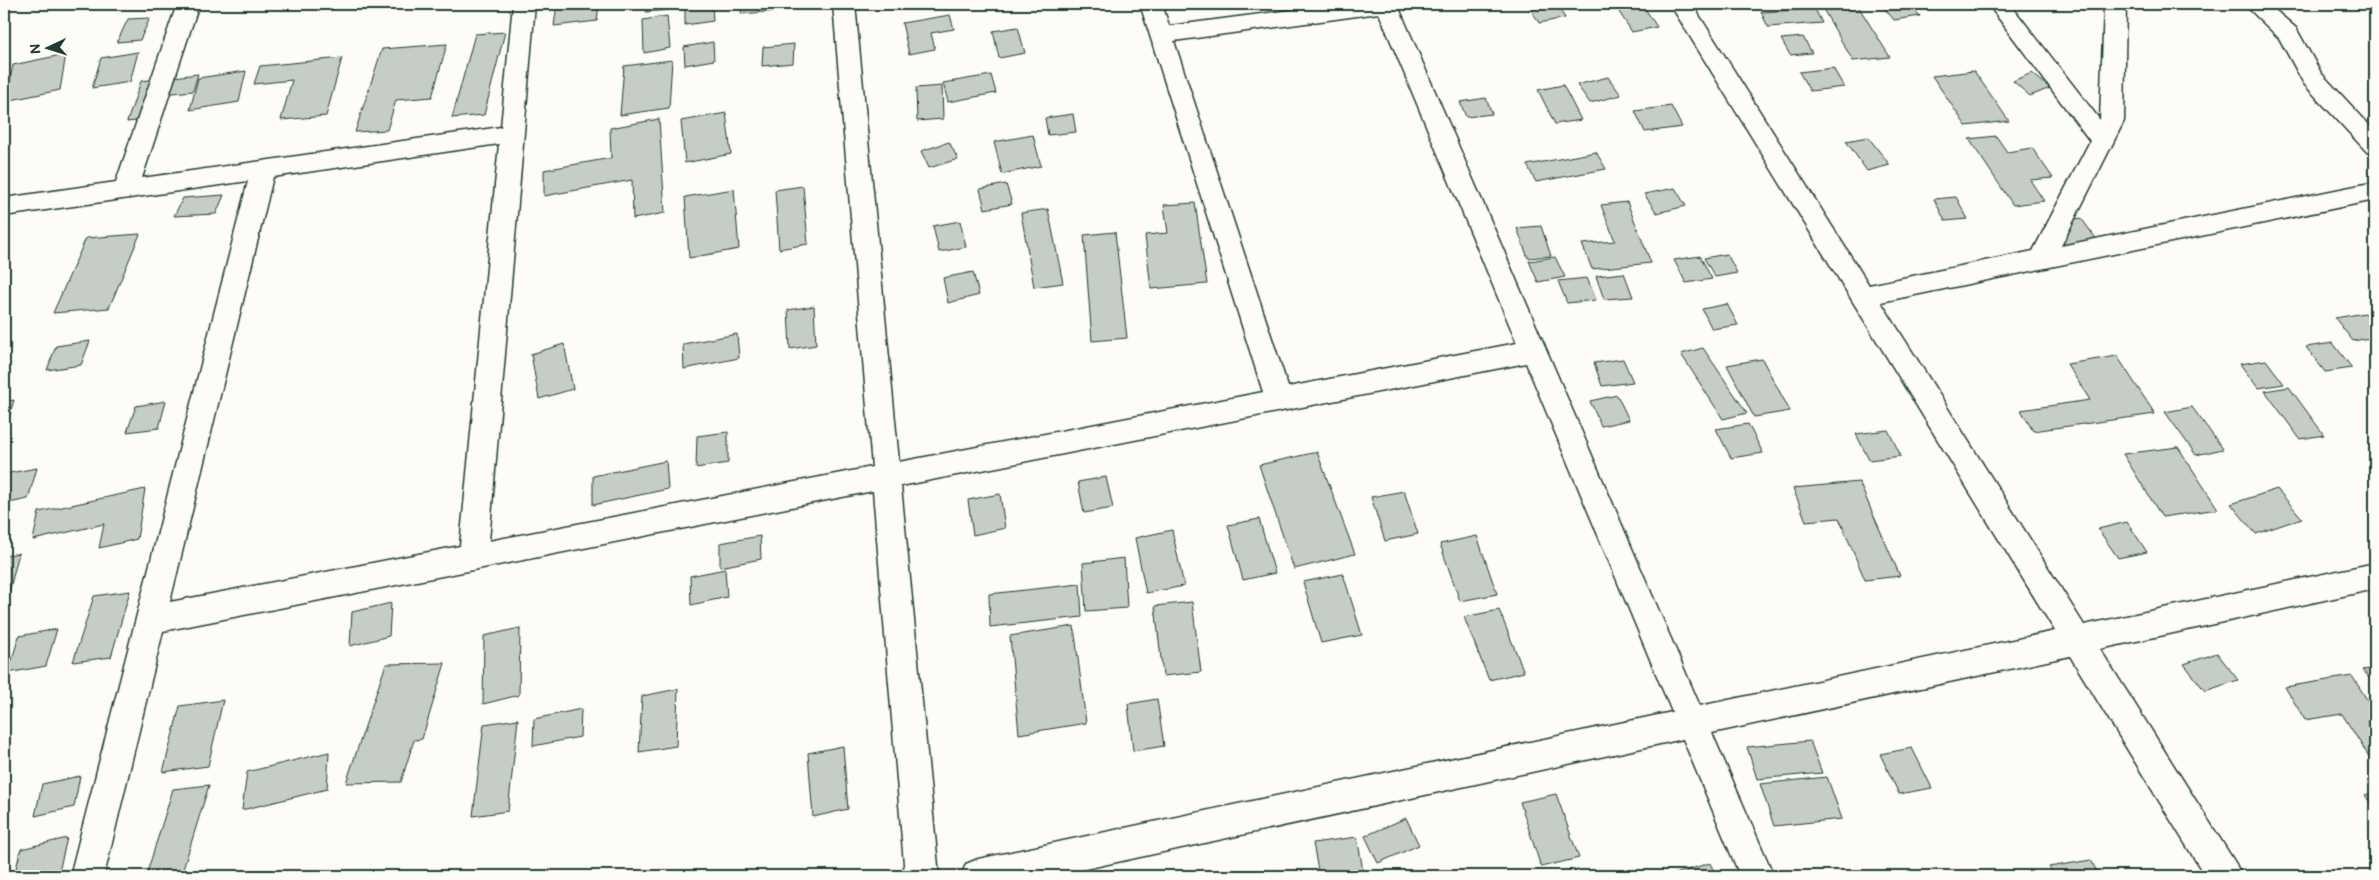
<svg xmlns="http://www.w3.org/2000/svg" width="2379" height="880" font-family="'Balsamiq Sans',sans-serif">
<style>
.building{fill:#c6cdc7;stroke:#1f3d34}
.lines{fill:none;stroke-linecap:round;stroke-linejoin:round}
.minor-casing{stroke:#1f3d34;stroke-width:3}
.minor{fill:#fdfcf7;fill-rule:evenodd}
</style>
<rect width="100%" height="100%" fill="#fdfcf7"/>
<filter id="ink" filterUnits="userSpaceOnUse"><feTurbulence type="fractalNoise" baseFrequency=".02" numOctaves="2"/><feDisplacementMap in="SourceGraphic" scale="10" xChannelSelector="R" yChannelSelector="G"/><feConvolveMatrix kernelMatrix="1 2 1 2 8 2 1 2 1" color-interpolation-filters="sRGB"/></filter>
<g filter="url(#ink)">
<path class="building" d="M557,4H599L597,21L554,26Z
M647,4H670L669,10L646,12Z
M685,4H712L713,21L685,25Z
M742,4H789V10L741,14Z
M1556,4L1565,18L1539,23L1530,8Z
M1614,4H1642L1657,27L1632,32Z
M1881,4H1910L1920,16L1894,20Z
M1858,6L1890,57L1853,61L1823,9Z
M1815,9L1822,23L1768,27L1761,12Z
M950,15L954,29L931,33L935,49L909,54L902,23Z
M667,16L670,48L644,53L643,20Z
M150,18L140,40L117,42L128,19Z
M1018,27L1025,53L999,58L993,31Z
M505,32L484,115L452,118L475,34Z
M1803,37L1812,53L1790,55L1781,39Z
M713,42L714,60L685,65L684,47Z
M447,44L432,97L396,100L387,130L355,132L382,49Z
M794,44L793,63L762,66L763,47Z
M138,52L130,82L92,88L101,58Z
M66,54L60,90L6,101L13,65Z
M342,58L326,116L281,120L292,80L254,84L260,66Z
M672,60L669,108L620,115L624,66Z
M1833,68L1844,87L1810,91L1799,72Z
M246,71L239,102L190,110L198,78Z
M1974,71L2009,121L1966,126L1932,76Z
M2032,73L2050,88L2030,96L2013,81Z
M198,74L193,91L163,94L155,119L127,122L141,81Z
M991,75L996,93L948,102L943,83Z
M1608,77L1621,95L1590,103L1577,85Z
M1563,85L1581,120L1555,124L1538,90Z
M942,86L943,119L917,121L916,88Z
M1486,98L1492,114L1466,117L1460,102Z
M1671,106L1682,127L1645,132L1635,111Z
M726,113L731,154L685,163L681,121Z
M1073,114L1076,132L1048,135L1045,118Z
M659,119L665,213L633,219L632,180L544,196V170L611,158L610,128Z
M1033,135L1041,166L1002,174L994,142Z
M1996,136L2007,152L2032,148L2053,178L2030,180L2044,201L2013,205L1969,139Z
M1868,137L1890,165L1867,171L1846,141Z
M949,142L958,159L929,168L921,151Z
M1596,152L1606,169L1536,182L1527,165Z
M1006,184L1012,204L985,209L980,189Z
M803,186L808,244L779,249L775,190Z
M1675,188L1686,206L1657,213L1644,194Z
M734,189L739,249L689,258L685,197Z
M224,195L216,214L174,216L183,198Z
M1956,197L1968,219L1945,221L1934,199Z
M1627,202L1651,263L1592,269L1582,244L1615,241L1601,205Z
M1195,203L1207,284L1151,289L1145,235L1168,233L1164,205Z
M1048,209L1063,283L1034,287L1021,213Z
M2081,218L2100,244L2062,250L2044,225Z
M960,221L966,247L939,252L933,226Z
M1541,226L1551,256L1528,258L1517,228Z
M1115,232L1127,338L1092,341L1084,235Z
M140,234L109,308L53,313L86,238Z
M1727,254L1737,273L1715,277L1704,258Z
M1700,256L1712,279L1686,283L1674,260Z
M1555,257L1565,277L1538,282L1529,261Z
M973,272L979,295L948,303L943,278Z
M1624,273L1633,297L1604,299L1596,276Z
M1587,278L1596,300L1567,303L1558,281Z
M1727,304L1738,325L1712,329L1702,309Z
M814,306L816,345L790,349L788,310Z
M2365,313L2375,325V337L2353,341L2335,318Z
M737,334L739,358L684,369L683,344Z
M90,341L81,365L47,370L56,346Z
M2333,343L2352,368L2325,372L2306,347Z
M564,344L573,389L539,399L531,354Z
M1703,348L1747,413L1723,419L1681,354Z
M2117,356L2155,414L2033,431L2021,410L2090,400L2067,364Z
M1623,359L1633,382L1602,386L1594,363Z
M1762,359L1790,411L1754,417L1727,365Z
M2266,360L2284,384L2258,388L2240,364Z
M2289,387L2324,435L2300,439L2265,391Z
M1617,395L1629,420L1601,426L1590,401Z
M14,400L7,424L4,425V402Z
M166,401L159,428L127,432L136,406Z
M2192,407L2223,449L2196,455L2165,412Z
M1748,424L1763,453L1731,458L1716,429Z
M1888,430L1901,456L1869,460L1856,434Z
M728,432V463L696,468L697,436Z
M2178,447L2218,509L2162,517L2123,454Z
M1317,452L1355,554L1294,569L1259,465Z
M666,461L668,489L593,505V476Z
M37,468L28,499L4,504V474Z
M1106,477L1113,508L1084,513L1078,482Z
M1859,482L1900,576L1865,580L1839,518L1806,521L1793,488Z
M145,489L137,539L99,548L104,524L33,540L39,512Z
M2277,489L2302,518L2256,534L2231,504Z
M1404,491L1418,534L1385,541L1371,497Z
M1000,494L1005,528L973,535L968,500Z
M1259,519L1275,573L1243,580L1228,525Z
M2127,522L2147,552L2118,558L2098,529Z
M1172,530L1184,586L1146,593L1135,538Z
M760,536L761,559L720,567V543Z
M1477,536L1497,594L1460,601L1440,544Z
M19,553L4,612V556Z
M1124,558L1127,608L1086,611L1083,563Z
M725,569L727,597L691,605L690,576Z
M1343,574L1362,635L1321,643L1303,582Z
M1080,584L1082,617L990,627L989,594Z
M130,591L111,657L73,662L94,596Z
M1192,602L1201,672L1163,676L1155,606Z
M391,603L389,636L350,646L352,612Z
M1499,610L1524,672L1489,680L1464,617Z
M1074,626L1086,723L1019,734L1010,636Z
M520,628L519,695L483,704L484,636Z
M57,629L46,666L8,673L19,636Z
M2217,653L2238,680L2205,691L2184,664Z
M445,663L422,739L414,740L401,782L346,783L386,664Z
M2375,668V686L2363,670Z
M2352,676L2375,712V766L2342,714L2305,720L2285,687Z
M678,689L676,746L639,752L642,696Z
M1157,699L1164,746L1133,751L1128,704Z
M223,700L208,766L163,772L180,706Z
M581,709L580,737L533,746L534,719Z
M518,719L508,811L473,816L484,724Z
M1810,741L1822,773L1757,779L1747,747Z
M843,746L848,809L813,817L808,753Z
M1912,748L1932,788L1899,794L1880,754Z
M329,752L327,789L242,810L247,772Z
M80,776L74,807L35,816L42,784Z
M1827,777L1842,819L1774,826L1760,784Z
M209,785L181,876H146L173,789Z
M2375,792V810L2365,795Z
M1556,794L1579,858L1541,867L1520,802Z
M1406,818L1419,845L1378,863L1365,836Z
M1357,837L1364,876H1319L1313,843Z
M67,838L58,876H14L21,849Z
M2091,860L2099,876H2054L2049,867Z
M1710,863L1716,876H1668Z"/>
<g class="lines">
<g class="minor-casing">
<path id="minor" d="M177,4H199L142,178L501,127L513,4H535L489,541L872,467L833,4H855L899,462L1263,392L1140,4H1162L1169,26L1337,4H1401L1399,8L1700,706L2055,631L1670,4H1692L1869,285L2033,251L2090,141L1988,4H2010L2100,120L2104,4H2126L2124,121L2061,246L2375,182V200L1881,302L2084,625L2375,563V589L2100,649L2236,864L2241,876H2205L2070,656L1712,733L1774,876H1740L1683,739L1053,876H961L966,864L978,859L1672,712L1526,363L901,486L939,876H905L873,491L163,631L104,876H70L248,181L4,216V198L116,182ZM1379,13L1517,343L1288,387L1174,41ZM499,144L460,546L170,602L273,177Z
M2244,4H2268L2296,28L2321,73L2375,131V155L2367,152L2304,84L2279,38Z"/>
</g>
<use href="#minor" class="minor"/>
</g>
</g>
<rect width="2379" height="880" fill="none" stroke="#fdfcf7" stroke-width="20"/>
<rect x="10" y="10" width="2359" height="860" fill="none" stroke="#1f3d34" stroke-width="2" filter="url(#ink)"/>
<g transform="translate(48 48) rotate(266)" stroke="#fdfcf7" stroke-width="4" paint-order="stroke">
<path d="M0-4L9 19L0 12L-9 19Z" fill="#1f3d34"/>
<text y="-8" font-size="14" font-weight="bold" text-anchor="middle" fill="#1f3d34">N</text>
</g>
</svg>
